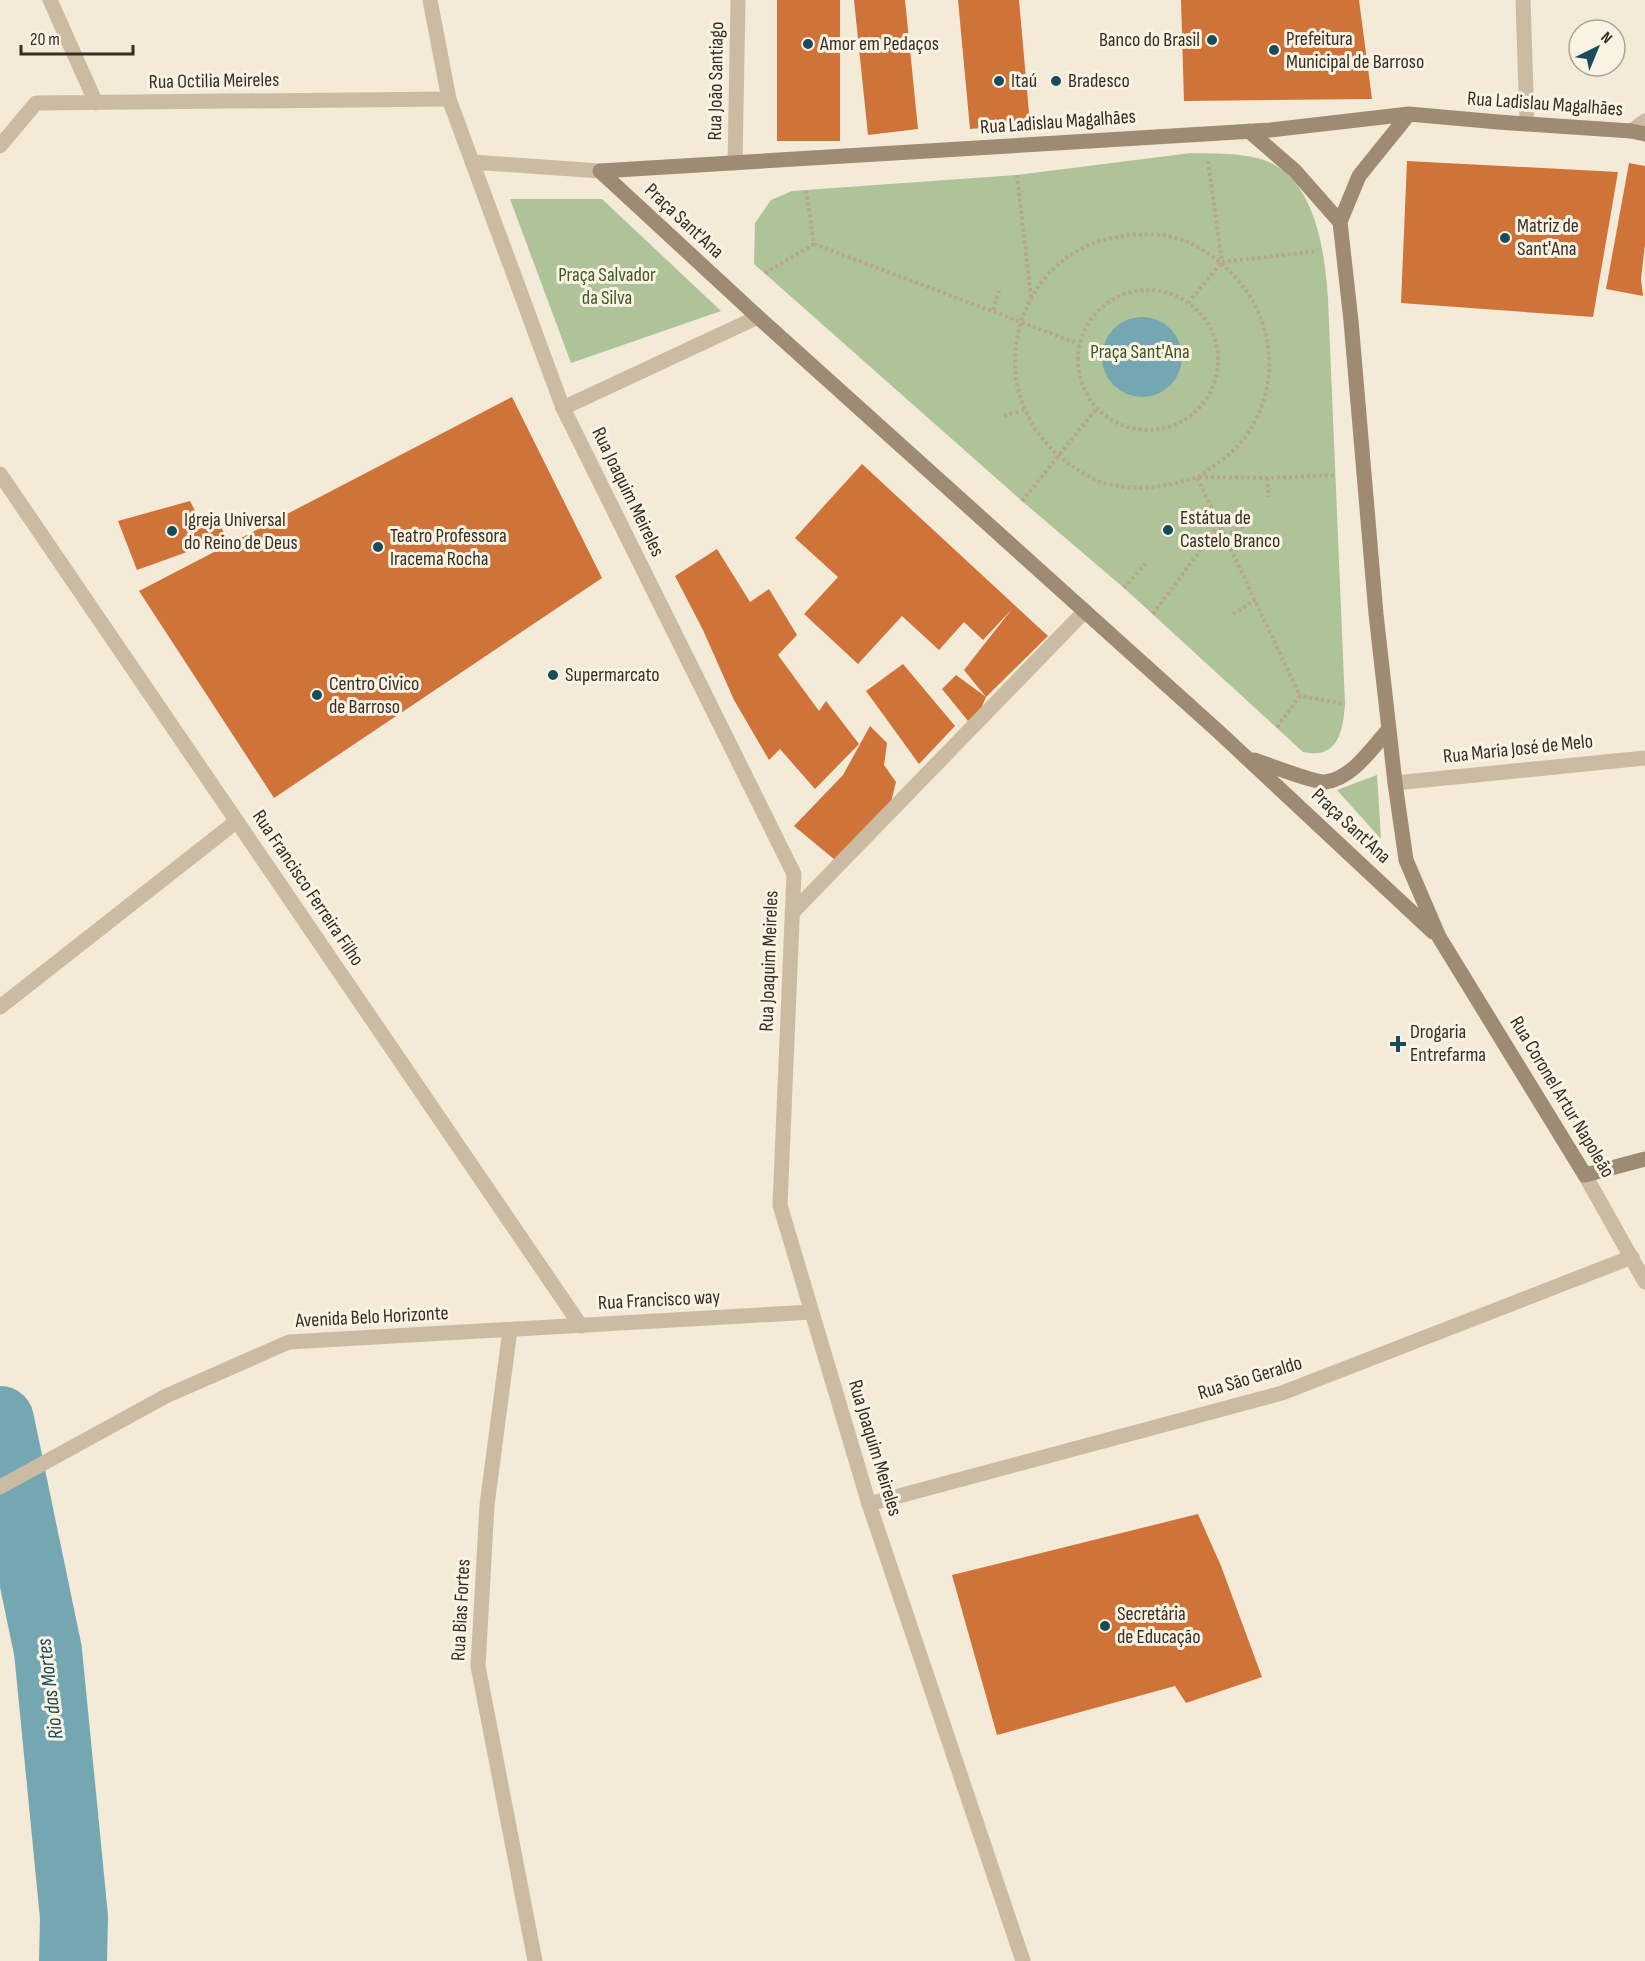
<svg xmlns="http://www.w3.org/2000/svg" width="1645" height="1961" font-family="'Sofia Sans Condensed',sans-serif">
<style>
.green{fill:#aec397}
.water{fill:#74a7b2}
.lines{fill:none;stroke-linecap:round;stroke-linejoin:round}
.river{stroke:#74a7b2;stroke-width:68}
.building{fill:#cf7339}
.path{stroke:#b8a58d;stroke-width:4;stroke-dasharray:3 3;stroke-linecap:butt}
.pedestrian{stroke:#ccbba3;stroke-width:15}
.minor{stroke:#ccbba3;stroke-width:15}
.tertiary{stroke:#ccbba3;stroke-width:15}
.secondary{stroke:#9f8a74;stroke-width:15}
.poi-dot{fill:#184c5a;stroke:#faf3e4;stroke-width:2}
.labels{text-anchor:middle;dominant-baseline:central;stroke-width:6;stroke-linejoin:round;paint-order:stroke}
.poi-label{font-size:20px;fill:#362d25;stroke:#faf3e4;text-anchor:start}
.street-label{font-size:20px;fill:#362d25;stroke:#faf3e4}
.park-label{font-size:20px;fill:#3e5627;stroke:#faf3e4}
.water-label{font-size:21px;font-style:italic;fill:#184c5a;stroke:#faf3e4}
</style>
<rect width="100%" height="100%" fill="#f3ead7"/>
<path class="green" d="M1191,153C1215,154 1251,152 1273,164C1317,188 1325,254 1328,299L1345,704C1343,731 1338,760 1303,752L1124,588L1022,501L754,264L755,223L771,200L792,191L1017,175Z
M510,199H602L721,311L571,363Z
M1377,775L1381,839L1337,790Z"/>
<path class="water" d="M1102 357a40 40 0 1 1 80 0a40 40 0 1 1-80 0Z"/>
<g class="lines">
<path class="river" d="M0,1420L48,1651L74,1917L73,1961"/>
</g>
<path class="building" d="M777,0H840V141H777Z
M854,0H905L918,129L868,135Z
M958,0H1019L1030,124L970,129Z
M1181,0H1359L1372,99L1184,101Z
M1407,161L1618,172L1593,317L1401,303Z
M1629,163L1645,166V244L1641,279L1643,296L1606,289Z
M512,397L602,578L274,798L139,591Z
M862,464L1048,636L986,697L964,670L1012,609L983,640L964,622L939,650L902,616L858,664L804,614L838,577L795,538Z
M190,501L202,524L216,515L226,538L137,570L118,521Z
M717,549L750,602L769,589L797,635L778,655L819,711L826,701L859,744L815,789L780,749L769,760L734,700L703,630L675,576Z
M903,664L955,726L919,764L866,691Z
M956,675L986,697L973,727L942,689Z
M870,726L887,743L884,765L896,782L888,814L840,864L794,826L843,775Z
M1198,1514L1221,1566L1262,1677L1186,1703L1175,1686L997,1735L952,1575Z"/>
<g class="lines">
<path class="path" d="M1208,161L1222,262L1318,251
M1017,175L1031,297
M814,244L1079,344
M765,273L814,244L806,190
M1078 360a70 70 0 1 1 140 0a70 70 0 1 1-140 0Z
M1188,303L1222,262
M993,310L999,291
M1004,416L1024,410
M1198,477C1215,465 1234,453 1246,436C1293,368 1265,284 1196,246C1171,232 1140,232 1112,238C1084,243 1058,260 1041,283C997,344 1010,423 1072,466C1084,474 1098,483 1112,485C1143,491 1169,486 1197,477L1300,696
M1199,477L1267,478L1337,475
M1267,478L1269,497
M1022,501L1097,408
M1198,520L1212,508
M1225,537L1251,522
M1124,588L1148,561
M1153,614L1219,525
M1233,614L1255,600
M1277,727L1300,696L1345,704"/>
<path class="pedestrian" d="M792,913L1085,611"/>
<path class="minor" d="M50,0L96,103
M1523,0L1527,124
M1631,131L1645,121
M0,146L36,103L449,99
M735,163L738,0
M563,408L758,317
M0,474L581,1326
M1395,783L1645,758
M0,1007L237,821
M510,1330L487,1505L478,1666L535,1961
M869,1504L1282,1393L1632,1257"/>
<path class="tertiary" d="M430,0L449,99L563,408L794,874L780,1205L869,1504L1023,1961
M472,162L600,171
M1585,1175L1645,1282
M0,1487L166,1396L289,1342L812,1312"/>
<path class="secondary" d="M1409,114L1359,176L1340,222L1351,321L1376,614L1395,783L1406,860L1439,937L1585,1175L1645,1159
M1249,131L1295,171L1340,222
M600,171L758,317L1220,733L1433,932
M600,171L1270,130L1409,114L1498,122L1631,131L1645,134
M1254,760C1267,764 1315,783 1325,782C1352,779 1372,748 1389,729"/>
</g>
<g class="poi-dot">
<circle cx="1212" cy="40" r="6"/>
<circle cx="808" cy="44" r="6"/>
<circle cx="1274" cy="50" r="6"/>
<circle cx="999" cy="81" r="6"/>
<circle cx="1056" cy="81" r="6"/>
<circle cx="1505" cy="238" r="6"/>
<circle cx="1168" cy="530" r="6"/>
<circle cx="172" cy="531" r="6"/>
<circle cx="378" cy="547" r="6"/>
<circle cx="553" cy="675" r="6"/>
<circle cx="317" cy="695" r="6"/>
<path d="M1395 1035h6v6h6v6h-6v6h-6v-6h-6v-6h6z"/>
<circle cx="1105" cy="1626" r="6"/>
</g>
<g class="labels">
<g class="poi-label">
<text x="1286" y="39">Prefeitura<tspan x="1286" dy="23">Municipal de Barroso</tspan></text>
<text x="1200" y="40" text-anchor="end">Banco do Brasil</text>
<text x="820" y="44">Amor em Pedaços</text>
<text x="1011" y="81">Itaú</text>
<text x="1068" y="81">Bradesco</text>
<text x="1517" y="226">Matriz de<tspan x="1517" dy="23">Sant'Ana</tspan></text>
<text x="1180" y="518">Estátua de<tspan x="1180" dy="23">Castelo Branco</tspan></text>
<text x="184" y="520">Igreja Universal<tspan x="184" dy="23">do Reino de Deus</tspan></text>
<text x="390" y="536">Teatro Professora<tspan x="390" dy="23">Iracema Rocha</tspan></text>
<text x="565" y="675">Supermarcato</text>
<text x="329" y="684">Centro Civico<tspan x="329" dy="23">de Barroso</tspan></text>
<text x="1410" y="1032">Drogaria<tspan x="1410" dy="23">Entrefarma</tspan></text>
<text x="1117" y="1614">Secretária<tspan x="1117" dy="23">de Educação</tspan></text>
</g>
<g class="street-label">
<text transform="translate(214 81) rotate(-1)">Rua Octilia Meireles</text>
<text transform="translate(716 81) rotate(-89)">Rua João Santiago</text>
<text transform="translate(1545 104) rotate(4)">Rua Ladislau Magalhães</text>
<text transform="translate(1058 122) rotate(-4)">Rua Ladislau Magalhães</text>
<text transform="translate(684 221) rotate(43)">Praça Sant'Ana</text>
<text transform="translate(628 492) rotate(64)">Rua Joaquim Meireles</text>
<text transform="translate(1518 749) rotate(-6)">Rua Maria José de Melo</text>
<text transform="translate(1351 826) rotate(43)">Praça Sant'Ana</text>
<text transform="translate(308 888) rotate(56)">Rua Francisco Ferreira Filho</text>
<text transform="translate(769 961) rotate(-88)">Rua Joaquim Meireles</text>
<text transform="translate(1562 1097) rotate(59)">Rua Coronel Artur Napoleão</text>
<text transform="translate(659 1300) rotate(-3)">Rua Francisco way</text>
<text transform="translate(372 1317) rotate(-3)">Avenida Belo Horizonte</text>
<text transform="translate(1250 1378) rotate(-17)">Rua São Geraldo</text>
<text transform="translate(875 1448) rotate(73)">Rua Joaquim Meireles</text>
<text transform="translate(461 1610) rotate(-87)">Rua Bias Fortes</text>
</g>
<g class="park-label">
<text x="607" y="275">Praça Salvador<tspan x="607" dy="23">da Silva</tspan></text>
<text x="1140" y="352">Praça Sant'Ana</text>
</g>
<g class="water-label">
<text transform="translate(50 1689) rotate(-97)">Rio das Mortes</text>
</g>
</g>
<g transform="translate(1597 48) rotate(43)"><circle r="28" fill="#faf3e4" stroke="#aca498" stroke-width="1.5"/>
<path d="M0-4.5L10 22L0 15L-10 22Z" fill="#184c5a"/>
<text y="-9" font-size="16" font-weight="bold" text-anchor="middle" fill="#362d25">N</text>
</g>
<path d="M21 45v9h112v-9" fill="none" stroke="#362d25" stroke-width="3"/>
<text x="30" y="45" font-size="18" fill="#362d25" stroke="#faf3e4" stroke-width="4.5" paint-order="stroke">20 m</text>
</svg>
